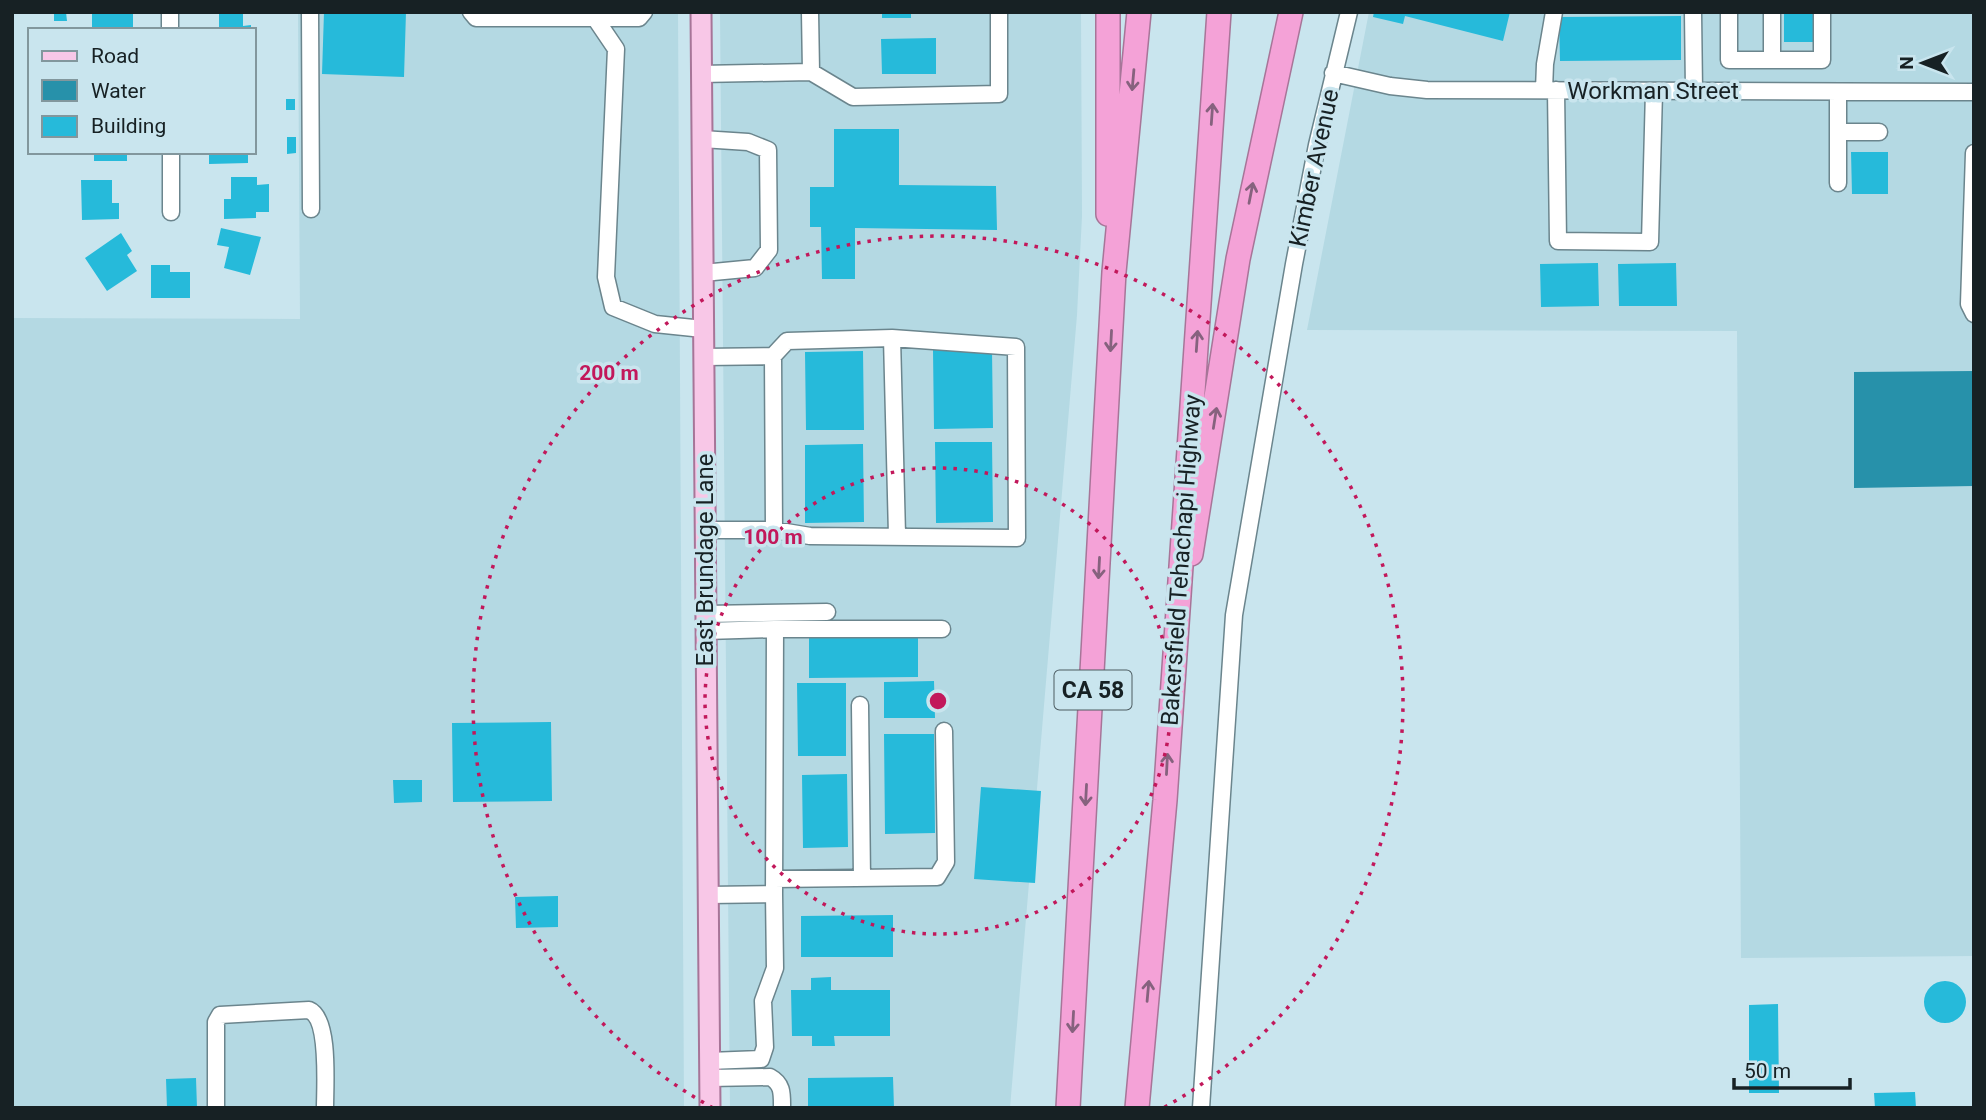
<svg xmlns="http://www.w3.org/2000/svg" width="1986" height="1120" font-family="Roboto,sans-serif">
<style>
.built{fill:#b4d9e3}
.water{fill:#2791aa}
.building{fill:#26bada}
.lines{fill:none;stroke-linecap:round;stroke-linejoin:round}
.minor-casing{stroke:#6b858d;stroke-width:19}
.major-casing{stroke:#a77598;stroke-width:23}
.highway-casing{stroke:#a77598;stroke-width:26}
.minor{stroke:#fff;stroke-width:16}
.major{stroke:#f8c7e7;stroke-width:19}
.highway{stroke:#f4a2d7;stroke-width:23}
.oneway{stroke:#86627e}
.ring{fill:none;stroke:#c2185b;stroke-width:3.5;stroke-dasharray:3.5 7}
.labels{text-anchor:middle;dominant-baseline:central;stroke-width:7;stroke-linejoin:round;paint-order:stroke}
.shield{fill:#c9e5ee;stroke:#4c5c61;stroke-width:2}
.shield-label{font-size:23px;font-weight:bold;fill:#172124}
.street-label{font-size:24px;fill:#172124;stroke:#c9e5ee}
.centre{fill:#c2185b;stroke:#c9e5ee;stroke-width:3.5}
.ring-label{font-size:21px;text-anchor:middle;font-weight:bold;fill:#c2185b;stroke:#c9e5ee;stroke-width:7;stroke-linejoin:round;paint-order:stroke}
</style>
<rect width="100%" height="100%" fill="#c9e5ee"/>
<path class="built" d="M298,12H678L684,1108H12V318L300,319Z
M720,12H1081L1082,216L1077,315L1010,1108H730Z
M1369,12H1974V956L1741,958L1737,331L1307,330Z"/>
<path class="water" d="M1974,371V486L1854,488V372Z"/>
<path class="building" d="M54,12H66L67,21H54Z
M92,12H133V28H92Z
M219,12H243V26L251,25V30H219Z
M324,12H406L404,77L322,74Z
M882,12H911V18H882Z
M1374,12H1510L1503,41L1405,16L1403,24L1373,17Z
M1784,12H1813L1814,42H1784Z
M1681,16V60L1560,61L1559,17Z
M936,38V74H882L881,39Z
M286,99H295V110H286Z
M834,129H899V185L996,186L997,230L855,228V279H822L821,227H810V187H834Z
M287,137H296V153L287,154Z
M94,152H127V161H94Z
M209,152H248V163L209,164Z
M1851,152H1888V194H1852Z
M231,177H257V185L269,184V212H256V218L224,219V199H231Z
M81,180H112V203H119V219L82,220Z
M221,228L261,237L250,275L224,268L229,247L217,245Z
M121,233L132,251L127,255L137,271L107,291L85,258Z
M1598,263L1599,306L1541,307L1540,264Z
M1676,263L1677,306H1619L1618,264Z
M151,265H170V272H190V298H151Z
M933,350H992L993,428L934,429Z
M863,351L864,430H806L805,352Z
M935,442H992L993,522L936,523Z
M863,444L864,522L805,523V445Z
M918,633V677L809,678V634Z
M934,681L935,718H884V682Z
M797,683H846V756H798Z
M551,722L552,801L453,802L452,723Z
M884,734H934L935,833L885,834Z
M847,774L848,847L803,848L802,775Z
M393,780H422V802L394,803Z
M981,787L1041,791L1035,883L974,879Z
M558,896V927L516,928L515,897Z
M893,915V957H801V916Z
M831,977V990H890V1036H834L835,1046H812V1036H792L791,990H811V978Z
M1924 1002a21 21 0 1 1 42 0a21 21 0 1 1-42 0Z
M1778,1004L1779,1093H1749V1005Z
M893,1077L894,1108H808V1078Z
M196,1078L197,1108H167L166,1079Z
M1915,1092L1916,1108H1875L1874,1093Z"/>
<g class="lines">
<g class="minor-casing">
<path id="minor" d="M170,12V30
M310,12L311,209
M471,12L476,18H599
M599,12V18H639L644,12
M810,12L811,72
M1693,12L1694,91
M1729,12V60H1822V12
M1772,12V60
M595,18L616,49L606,277L613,307L655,324L703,329
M1333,73L1390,86L1427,90L1974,92
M701,74L811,72L853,97L999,94V12
M1544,90L1545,64L1554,12
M1556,90L1558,241L1650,242L1654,91
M1838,132H1879
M702,139L748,142L768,150L769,250L755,268L703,273
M171,152V212
M1974,153L1969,304L1974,314
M1838,183V92
M892,338L897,535
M704,357L773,356
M705,530H774L810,536L1017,538L1016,347L892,338L787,341L773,356L774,530
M706,614L827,612
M775,629H942
M706,631L775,629L774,894
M860,705L862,878
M774,879L937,877L946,862L944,731
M708,895L774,894L775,968L763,1001L765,1047L761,1059L709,1061
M709,1078L770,1077C783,1084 782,1094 782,1108
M216,1108V1022L220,1015L309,1010C330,1018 325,1086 325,1108
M1201,1108L1234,615L1294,264L1317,145L1349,12"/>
</g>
<g class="major-casing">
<path id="major" d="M701,12L710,1108"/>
</g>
<g class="highway-casing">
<path id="highway" d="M1108,12V214
M1191,554L1238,259L1291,12
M1068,1108L1114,272L1139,12
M1137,1108L1165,800L1219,12"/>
</g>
<use href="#minor" class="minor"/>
<use href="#major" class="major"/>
<use href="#highway" class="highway"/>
</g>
<defs><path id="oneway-shaft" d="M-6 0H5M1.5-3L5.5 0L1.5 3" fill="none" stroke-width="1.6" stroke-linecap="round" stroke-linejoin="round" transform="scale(1.75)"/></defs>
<g class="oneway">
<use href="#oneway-shaft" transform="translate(1133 80) rotate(95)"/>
<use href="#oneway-shaft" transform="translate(1212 114) rotate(-86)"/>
<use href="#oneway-shaft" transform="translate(1251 193) rotate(-79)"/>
<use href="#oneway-shaft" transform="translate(1111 341) rotate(93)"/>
<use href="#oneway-shaft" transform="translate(1197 341) rotate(-86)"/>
<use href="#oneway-shaft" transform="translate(1215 418) rotate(-81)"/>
<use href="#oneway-shaft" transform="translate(1099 568) rotate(93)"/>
<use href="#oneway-shaft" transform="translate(1167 764) rotate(-87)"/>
<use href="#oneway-shaft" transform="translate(1086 795) rotate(93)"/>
<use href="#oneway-shaft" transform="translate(1148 991) rotate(-85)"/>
<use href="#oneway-shaft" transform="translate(1073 1022) rotate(93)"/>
</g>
<g class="ring">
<circle cx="938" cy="701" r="233"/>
<path d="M713 1108A465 465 0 1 1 1163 1108"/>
</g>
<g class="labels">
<rect class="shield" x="1054.5" y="670.5" width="77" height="39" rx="5"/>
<g class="shield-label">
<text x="1093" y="690">CA 58</text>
</g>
<g class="street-label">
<text x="1653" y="91">Workman Street</text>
<text transform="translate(1314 168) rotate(-78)">Kimber Avenue</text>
<text transform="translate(705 560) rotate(-90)">East Brundage Lane</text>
<text transform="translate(1181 560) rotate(-86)">Bakersfield Tehachapi Highway</text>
</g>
</g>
<circle cx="938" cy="701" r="10" class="centre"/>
<g class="ring-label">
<text x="609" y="380">200 m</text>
<text x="773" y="544">100 m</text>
</g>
<rect width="1986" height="1120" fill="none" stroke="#172124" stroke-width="28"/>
<rect x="28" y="28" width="228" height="126" fill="#c9e5ee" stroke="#82979d" stroke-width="2"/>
<rect x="42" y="51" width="35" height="10" fill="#f8c7e7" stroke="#82979d" stroke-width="2"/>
<text x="91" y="63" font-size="21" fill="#172124">Road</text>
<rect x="42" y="80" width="35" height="21" fill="#2791aa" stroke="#82979d" stroke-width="2"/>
<text x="91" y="98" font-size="21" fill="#172124">Water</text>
<rect x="42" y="116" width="35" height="21" fill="#26bada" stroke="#82979d" stroke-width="2"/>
<text x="91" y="133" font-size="21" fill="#172124">Building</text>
<g transform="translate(1923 63) rotate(270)" stroke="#c9e5ee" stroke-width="5" paint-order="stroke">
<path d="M0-5L12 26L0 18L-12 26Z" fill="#172124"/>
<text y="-10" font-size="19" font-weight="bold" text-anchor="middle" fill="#172124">N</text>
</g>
<path d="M1734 1078v10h116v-10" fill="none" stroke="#172124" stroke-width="3.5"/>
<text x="1744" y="1078" font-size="21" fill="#172124" stroke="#c9e5ee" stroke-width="5" paint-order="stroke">50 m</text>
</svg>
